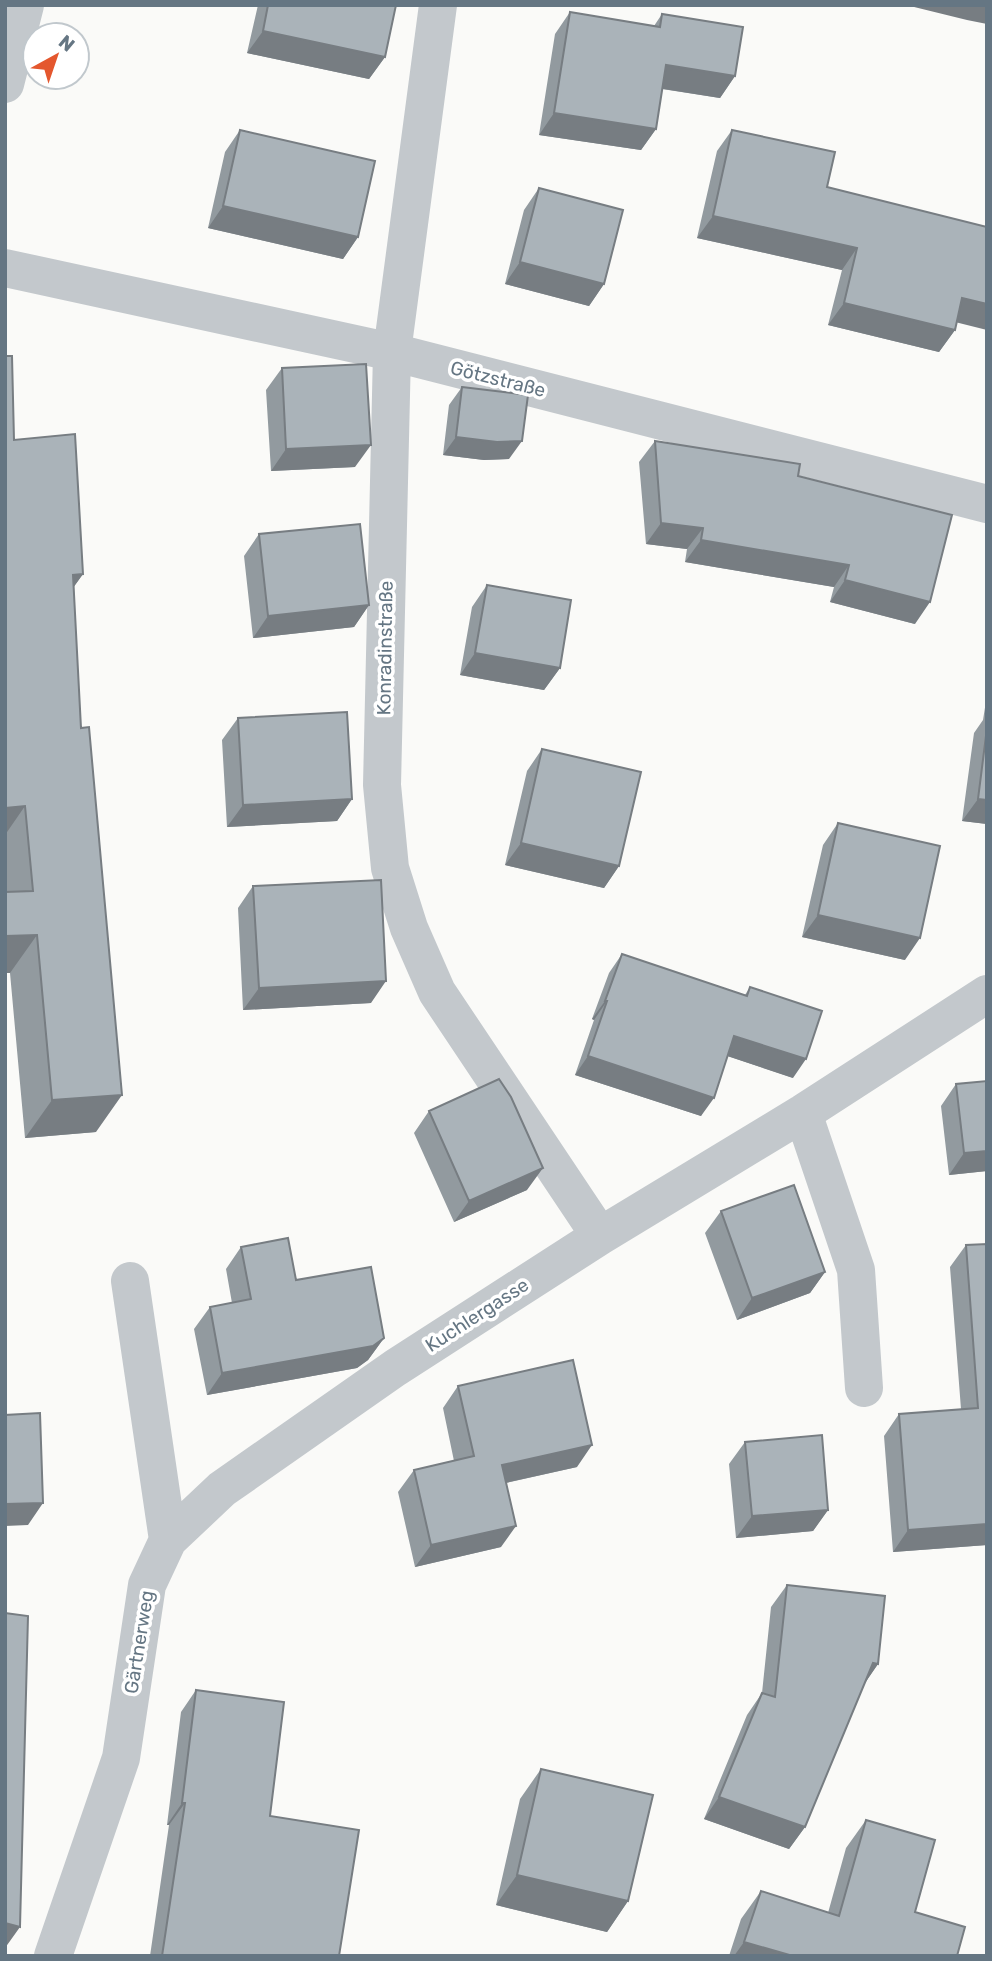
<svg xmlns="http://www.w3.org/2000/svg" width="992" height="1961" font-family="Rubik,sans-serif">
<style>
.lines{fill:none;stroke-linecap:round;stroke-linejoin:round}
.minor{stroke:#c3c8cc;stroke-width:38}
.tertiary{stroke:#c3c8cc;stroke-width:38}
.wall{fill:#929a9f}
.shaded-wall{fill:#777d82}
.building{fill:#aab3b9;stroke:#777d82;stroke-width:2}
.labels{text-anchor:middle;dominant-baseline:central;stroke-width:7;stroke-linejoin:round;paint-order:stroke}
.street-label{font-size:19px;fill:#657683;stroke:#fff}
</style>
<rect width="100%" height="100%" fill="#fafaf8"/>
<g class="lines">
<path class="minor" d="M438,5L392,352L382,785L390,868L409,928L437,992L600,1236
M5,268L392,352L987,504
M803,1113L856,1270L864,1388
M168,1540L222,1489L395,1368L600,1236L803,1113L987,994
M53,1956L121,1758L147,1585L168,1540L130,1281"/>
<path class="tertiary" d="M5,84L25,5"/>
</g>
<path class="wall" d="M258,5H396L385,57L369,79L247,53Z
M570,12L654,26L662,14L735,76L720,98L662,89L656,129L641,150L539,135L555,34Z
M240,130L358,237L343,259L208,228L225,152Z
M732,130L827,187L957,323L955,330L939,352L828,325L842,270L697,238L717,151Z
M539,188L604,284L589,306L505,284L524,210Z
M5,356L14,440L83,574L74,586L96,1132L25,1138L10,973H5Z
M282,368L355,467L271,471L266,390Z
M462,387L509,459L484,460L443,455L449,405Z
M655,441L798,476L915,624L830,602L834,587L685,562L687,549L646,544L639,462Z
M259,534L369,605L354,627L253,638L244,556Z
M487,585L560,668L544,690L460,675L472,607Z
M987,695V824L962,821L974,733L983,720Z
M238,718L352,799L337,821L227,827L222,740Z
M542,749L619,866L604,888L505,865L527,771Z
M838,823L905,960L802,937L823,845Z
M253,886L371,1003L243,1010L238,908Z
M622,954L745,995L750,987L793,1078L728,1056L701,1116L575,1075L594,1020L592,1019L609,973Z
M987,1081V1171L949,1175L941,1106L956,1084Z
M429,1111L527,1190L454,1222L414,1133Z
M721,1211L825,1272L810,1293L737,1320L705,1233Z
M987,1244V1545L893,1552L884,1436L899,1414L961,1409L950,1267L966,1245Z
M241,1247L296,1280L384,1338L368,1360L357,1368L207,1395L194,1329L210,1307L232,1303L226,1269Z
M458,1386L577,1467L506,1483L501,1547L415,1567L398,1492L414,1470L454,1461L443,1408Z
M745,1442L828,1510L813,1531L736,1538L729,1464Z
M787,1585L878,1664L864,1684L805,1827L789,1849L704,1819L747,1715L762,1693L771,1607Z
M196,1690L270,1816L339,1956H150L169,1825H167L181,1712Z
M541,1769L628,1901L607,1932L496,1905L520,1799Z
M866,1820L915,1912L957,1956H729L741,1919L761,1891L828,1913L846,1848Z"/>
<path class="shaded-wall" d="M906,5H987V24L967,20Z
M263,31L385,57L369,79L247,53Z
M666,65L735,76L720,98L651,87Z
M554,113L656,129L641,150L539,135Z
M223,206L358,237L343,259L208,228Z
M713,216L857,248L842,270L697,238Z
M520,262L604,284L589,306L505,284Z
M962,298L987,304V330L947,320Z
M844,303L955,330L939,352L828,325Z
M456,437L522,441L509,459L484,460L443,455Z
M371,445L355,467L271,471L286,449Z
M661,523L703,528L687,549L646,544Z
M701,540L849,565L834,587L685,562Z
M83,574L56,612L73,575Z
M845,580L930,602L915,624L830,602Z
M369,605L354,627L253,638L268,616Z
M475,653L560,668L544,690L460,675Z
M352,799L337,821L227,827L243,805Z
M978,799L987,800V824L962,821Z
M25,806L5,835V808Z
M521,843L619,866L604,888L505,865Z
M818,915L920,938L905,960L802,937Z
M37,935L10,973H5V936Z
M386,981L371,1003L243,1010L259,988Z
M605,1001H607L594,1020L592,1019Z
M734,1036L806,1059L793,1078L721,1054Z
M588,1056L714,1098L701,1116L575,1075Z
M122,1095L96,1132L25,1138L52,1100Z
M987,1151V1171L949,1175L964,1153Z
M543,1168L527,1190L454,1222L469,1201Z
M825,1272L810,1293L737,1320L752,1298Z
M384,1338L368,1360L357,1368L207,1395L222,1373Z
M592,1445L577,1467L487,1487L502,1465Z
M43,1503L28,1525L5,1526V1504Z
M828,1510L813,1531L736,1538L752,1516Z
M987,1524V1545L893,1552L908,1530Z
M516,1526L501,1547L415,1567L431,1545Z
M873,1663L878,1664L863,1686Z
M719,1797L805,1827L789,1849L704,1819Z
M182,1803H185L169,1825H167Z
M517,1875L628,1901L607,1932L496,1905Z
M5,1923L20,1927L5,1948Z
M744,1942L793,1956H734Z"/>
<path class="building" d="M268,5H396L385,57L263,31Z
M570,12L660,27L662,14L743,27L735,76L666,65L656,129L554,113Z
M240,130L375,161L358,237L223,206Z
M732,130L835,152L827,187L987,227V304L962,298L955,330L844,303L857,248L713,216Z
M539,188L623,210L604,284L520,262Z
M5,356H12L14,440L75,434L83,574L73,575L81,728L89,727L122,1095L52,1100L37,935L5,936V892L33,891L25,806L5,808Z
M366,364L371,445L286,449L282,368Z
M462,387L528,395L522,441L497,442L456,437Z
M655,441L800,464L798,476L952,515L930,602L845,580L849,565L701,540L703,528L661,523Z
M360,524L369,605L268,616L259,534Z
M487,585L571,600L560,668L475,653Z
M347,712L352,799L243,805L238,718Z
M987,728V800L978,799Z
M542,749L641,772L619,866L521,843Z
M838,823L940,846L920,938L818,915Z
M381,880L386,981L259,988L253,886Z
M622,954L747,996L750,987L822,1011L806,1059L734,1036L714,1098L588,1056L607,1001H605Z
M499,1079L511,1097L543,1168L469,1201L429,1111Z
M987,1081V1151L964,1153L956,1084Z
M794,1185L825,1272L752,1298L721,1211Z
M288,1238L296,1280L371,1267L384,1338L373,1346L222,1373L210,1307L251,1299L241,1247Z
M987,1244V1524L908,1530L899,1414L978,1408L966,1245Z
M573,1360L592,1445L502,1465L516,1526L431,1545L414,1470L474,1456L458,1386Z
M40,1413L43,1503L5,1504V1415Z
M822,1435L828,1510L752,1516L745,1442Z
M787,1585L885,1596L878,1664L873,1663L805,1827L719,1797L762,1693L775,1697Z
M5,1613L28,1616L20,1927L5,1923Z
M196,1690L284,1702L270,1816L359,1830L339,1956H162L185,1803H182Z
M541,1769L653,1795L628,1901L517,1875Z
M866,1820L935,1840L915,1912L965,1927L957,1956H793L744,1942L761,1891L839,1916Z"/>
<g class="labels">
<g class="street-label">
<text transform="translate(498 379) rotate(14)">Götzstraße</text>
<text transform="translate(385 648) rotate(-89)">Konradinstraße</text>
<text transform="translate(477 1315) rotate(-33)">Kuchlergasse</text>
<text transform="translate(139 1642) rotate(-81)">Gärtnerweg</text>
</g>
</g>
<rect width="992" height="1961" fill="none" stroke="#657683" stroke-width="14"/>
<g transform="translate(56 56) rotate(40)"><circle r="33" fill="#ffffff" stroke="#c1c8cd" stroke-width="2"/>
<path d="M0-5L12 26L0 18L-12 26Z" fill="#e4572e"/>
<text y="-10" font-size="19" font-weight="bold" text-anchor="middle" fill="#657683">N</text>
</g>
</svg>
